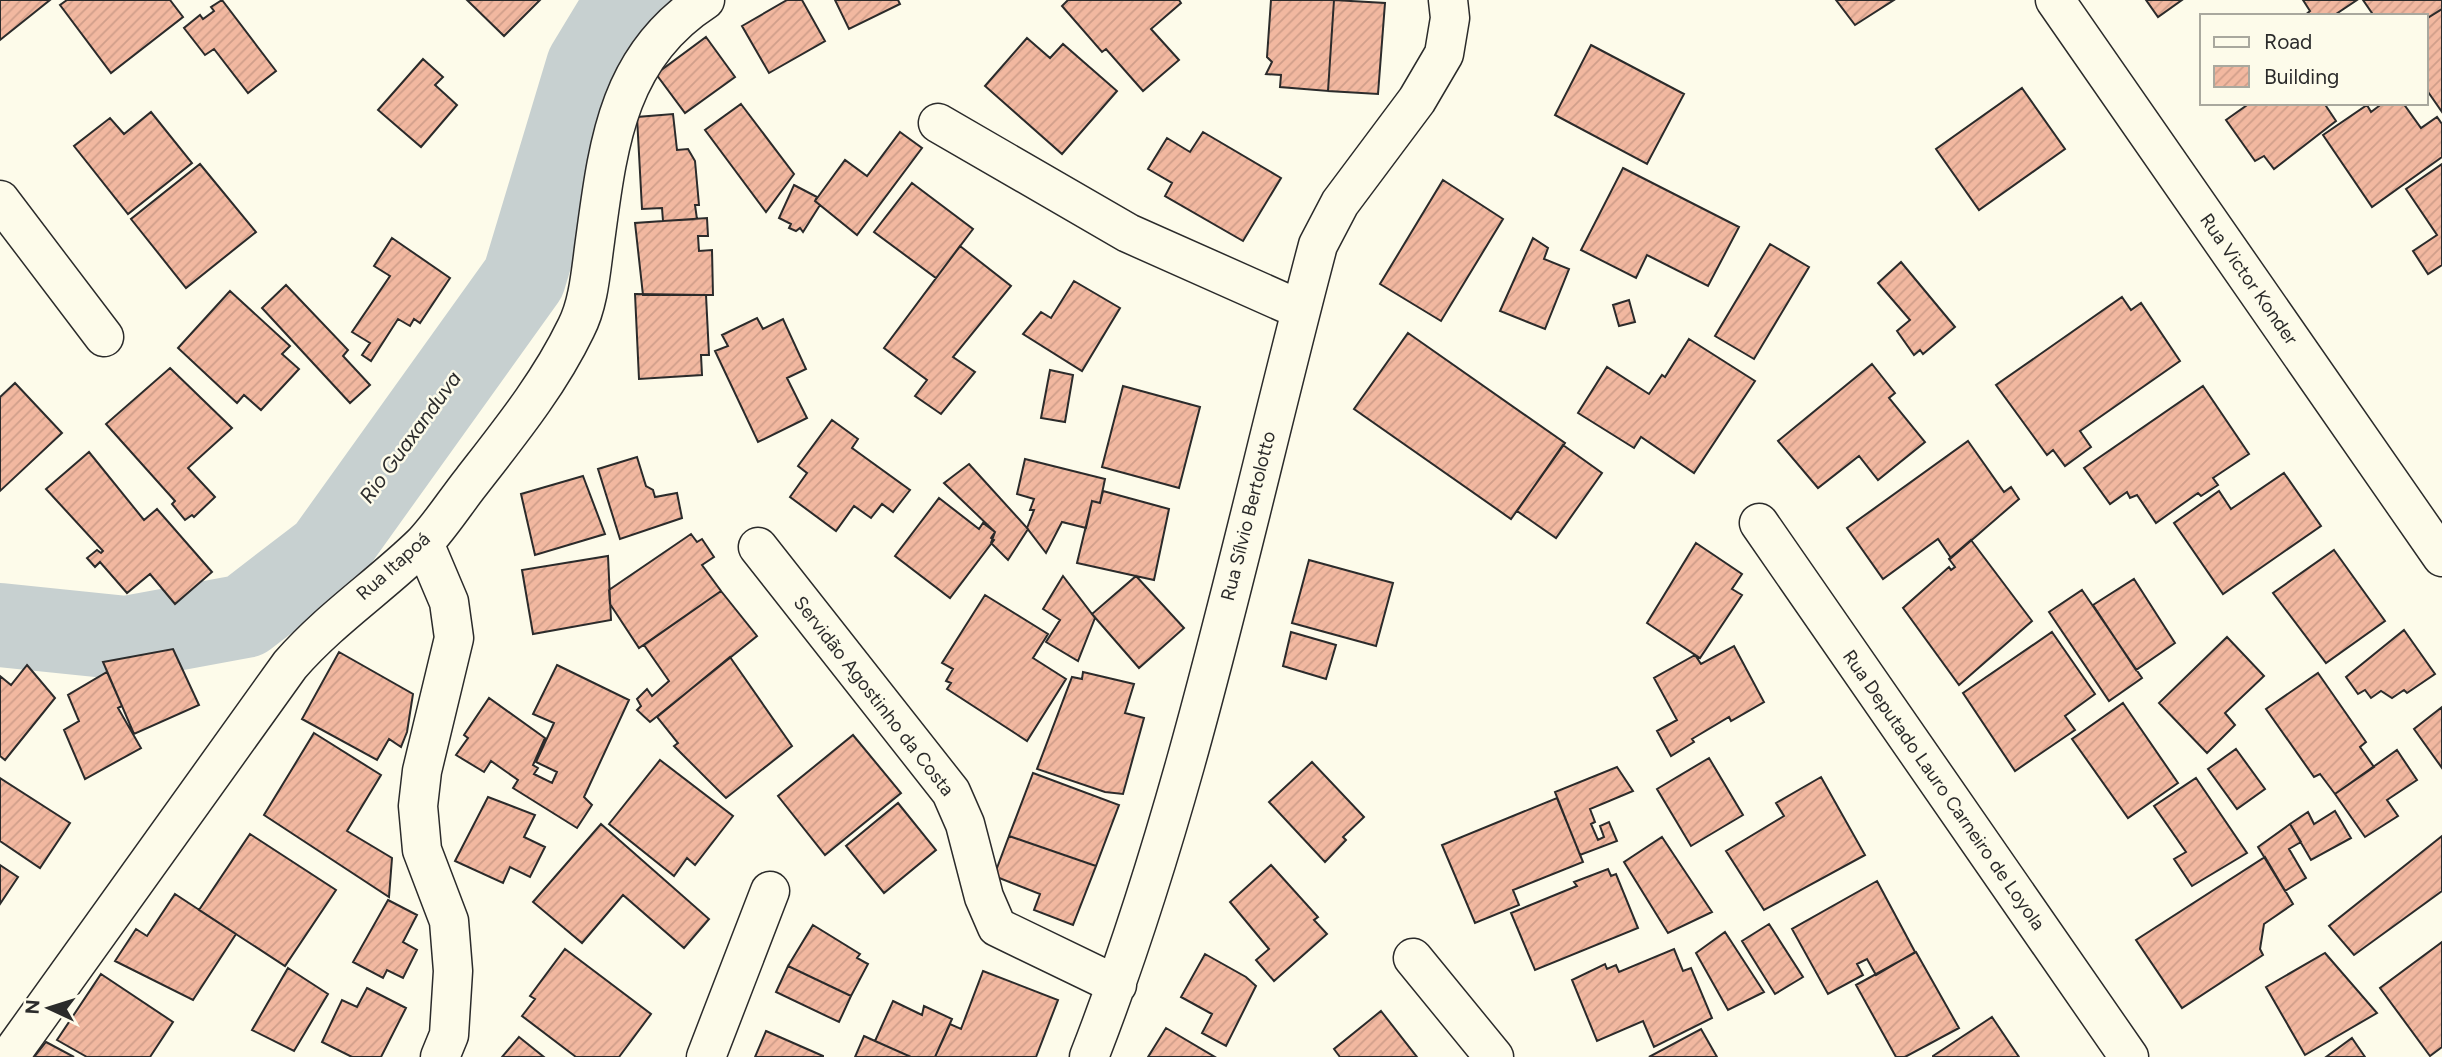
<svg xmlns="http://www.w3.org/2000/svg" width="2442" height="1057" font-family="Figtree,sans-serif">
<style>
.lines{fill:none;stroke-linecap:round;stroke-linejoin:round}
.river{stroke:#c7d0d0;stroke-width:84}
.building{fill:url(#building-hatch);stroke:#2b2b2b;stroke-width:2}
.minor-casing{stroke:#2b2b2b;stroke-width:41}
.minor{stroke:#fdfbea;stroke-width:38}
.labels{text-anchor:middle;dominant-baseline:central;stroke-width:5;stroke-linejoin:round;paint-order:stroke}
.street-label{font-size:19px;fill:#2b2b2b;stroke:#fdfbea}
.water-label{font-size:21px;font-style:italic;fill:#2b2b2b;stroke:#fdfbea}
</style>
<defs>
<pattern id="building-hatch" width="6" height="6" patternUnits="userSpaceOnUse" patternTransform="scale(1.75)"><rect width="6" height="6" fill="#f2b8a0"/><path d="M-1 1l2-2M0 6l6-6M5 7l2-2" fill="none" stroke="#d09e8a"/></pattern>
</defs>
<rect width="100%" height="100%" fill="#fdfbea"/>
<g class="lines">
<path class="river" d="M0,625L126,638L245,616L327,553L524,278L588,66L628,0"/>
</g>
<path class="building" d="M0,0H50L0,40Z
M67,0H170L183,17L111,73L60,5Z
M222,0L276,71L248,93L214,49L205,55L184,28L200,15L203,19L214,11L211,7Z
M467,0H540L504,36Z
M787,0H802L825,41L769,73L742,26Z
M835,0H898L900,4L849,29Z
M1068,0H1179L1181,3L1151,29L1179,60L1143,91L1106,49L1102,52L1062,6Z
M1271,0H1334L1328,91L1280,87L1281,75L1266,74L1272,62L1267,57Z
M1334,0L1385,3L1378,94L1328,91Z
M1836,0H1894L1855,25Z
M2146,0H2182L2158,17Z
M2303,0H2357L2333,16H2304L2310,11Z
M2363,0H2442V9L2426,19V16H2374Z
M2442,9V112L2426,89V19Z
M706,37L735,77L685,113L656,74Z
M1027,38L1050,58L1063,44L1117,91L1062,154L985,86Z
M1591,45L1684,94L1647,164L1555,115Z
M423,59L443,77L435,85L457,105L421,147L378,110Z
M2022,88L2065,149L1979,210L1936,149Z
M2250,103H2324L2336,121L2274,169L2264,156L2255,161L2226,120Z
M2383,103H2403L2421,128L2437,117L2442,124V157L2372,207L2323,135L2367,105L2371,112Z
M741,104L794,174L766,212L705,130Z
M151,112L192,163L128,214L74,146L110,118L124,134Z
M673,114L677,150L688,149L695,161L699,205H695L697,219L663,221L662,208L642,209L637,117Z
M900,132L922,148L857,235L815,201L845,160L867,176Z
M1203,132L1281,178L1243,241L1165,196L1172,183L1148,169L1167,138L1190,152Z
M200,164L256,232L186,288L131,219Z
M2442,164V265L2428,274L2413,251L2437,235L2406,189Z
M1623,168L1739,227L1708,286L1647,255L1636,278L1581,250Z
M1443,180L1503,219L1441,321L1380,284Z
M912,183L973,229L936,278L874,232Z
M794,185L817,197L815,201L820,205L803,232L800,228L796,231L789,228L791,224L779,218Z
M707,218L708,236H698L699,251L712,250L713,295H643L635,223Z
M392,238L450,278L420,323L414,319L410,326L398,319L371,361L362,355L370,343L352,332L390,276L374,266Z
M1533,238L1548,248L1544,259L1569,269L1545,329L1500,311Z
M1770,244L1809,267L1754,359L1715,336Z
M960,246L1011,286L953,357L975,372L941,414L915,396L927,380L884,348Z
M1901,262L1955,327L1923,354L1920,350L1914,355L1897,331L1910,320L1878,283Z
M1074,281L1120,308L1082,371L1023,334L1041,312L1051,318Z
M286,285L348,350L343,356L370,385L350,403L262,308Z
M230,291L290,346L282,354L299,369L261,410L244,395L237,403L178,348Z
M635,294L706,295L709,355H701L702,375L639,379Z
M2122,297L2131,310L2141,303L2180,361L2080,431L2091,447L2065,466L2053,450L2047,455L1996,385Z
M1629,300L1635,322L1619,326L1613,305Z
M757,318L763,329L783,319L806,369L787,378L807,418L758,442L715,351L728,346L722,335Z
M1408,333L1565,443L1511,519L1354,409Z
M1689,339L1755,381L1694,473L1641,437L1634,448L1578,413L1607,367L1649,394L1662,375L1665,377Z
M1872,364L1895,393L1889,398L1925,442L1878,480L1859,456L1818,488L1778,441Z
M170,368L232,428L188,468L215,497L194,517L192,515L185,520L172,504L175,501L106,424Z
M1050,370L1073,375L1065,422L1041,418Z
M15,383L62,433L0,491V397Z
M1123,386L1200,407L1179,488L1102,467Z
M2203,386L2249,454L2213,478L2218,485L2201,496L2198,493L2156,523L2137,495L2130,498L2127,492L2110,504L2084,468Z
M832,420L858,439L852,448L910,490L893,512L882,504L871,518L854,506L836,531L790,497L807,473L798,466Z
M1968,441L2004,492L2011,487L2019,499L1951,558L1938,539L1883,579L1847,528Z
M1563,445L1602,473L1556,538L1517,511Z
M89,452L144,520L157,509L212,572L175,604L150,574L127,593L100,562L95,567L87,558L97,550L101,553L103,551L46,489Z
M637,457L646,486L653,490L655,497L677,493L682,518L620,539L598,469Z
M1025,459L1105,479L1100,503L1092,501L1086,528L1062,522L1046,553L1027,528L1034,510H1030L1034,499L1017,494Z
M969,464L1028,529L1008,560L991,543L995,532L944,483Z
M2284,473L2321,526L2223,594L2174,523L2219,491L2231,509Z
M583,476L605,534L535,555L521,494Z
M1103,491L1169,509L1154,580L1077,563L1092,501L1100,503Z
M939,498L979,529L983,523L995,532L991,538L994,540L950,598L895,556Z
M691,534L697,542L702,539L714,557L702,565L721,591L639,648L610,604L609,590Z
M1971,540L2032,621L1959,685L1903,608L1949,567L1951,570L1955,567L1949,559Z
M1696,543L1742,574L1732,589L1742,595L1700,658L1647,623Z
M2334,550L2385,621L2326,663L2273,593Z
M608,556L611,620L533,634L522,570Z
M1309,560L1393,583L1376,646L1292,623Z
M1063,576L1095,618L1078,661L1046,642L1060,620L1043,609Z
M1136,576L1184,628L1139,668L1092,614Z
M2134,579L2175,643L2136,670L2093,605Z
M2082,590L2142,678L2109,701L2049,612Z
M721,591L757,636L650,722L637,710L641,706L637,699L647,689L652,696L669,681L644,645Z
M985,595L1048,634L1033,658L1066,679L1027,741L947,689L951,683L946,681L953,669L942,663Z
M2404,630L2435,674L2407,693L2404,690L2392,698L2381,691L2371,698L2365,690L2358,694L2346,677Z
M1291,632L1336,645L1326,679L1283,666Z
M2052,632L2095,694L2065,716L2075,730L2015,771L1963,693Z
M2227,637L2264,676L2225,713L2235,725L2207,753L2159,703Z
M1734,646L1764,702L1731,721L1729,717L1692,739L1694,742L1671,756L1657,731L1677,720L1654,678L1695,655L1701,664Z
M173,649L199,705L134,734L103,662Z
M339,652L413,694L407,732L401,747L389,739L377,760L302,719Z
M730,657L792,746L726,798L674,746L678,743L657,717Z
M27,665L55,698L5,760L0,756V676L11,685Z
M557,665L629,700L584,797L592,805L577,828L513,788L518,780L491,761L484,772L456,755L468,738L464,735L489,698L545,738L533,765L538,768L534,774L552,783L557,772L536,762L554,723L533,714Z
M107,672L122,706L118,708L141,748L85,779L64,730L79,721L68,695Z
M1083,672L1134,684L1125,713L1144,718L1123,794L1105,792L1037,769L1072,677L1082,679Z
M2318,673L2366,742L2360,747L2374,767L2335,794L2320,774L2314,777L2266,709Z
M2123,703L2178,783L2128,818L2072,739Z
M2442,707V768L2414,729Z
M314,733L381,775L347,831L392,858L389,897L264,815Z
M853,735L901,793L825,855L778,796Z
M2236,749L2265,789L2237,809L2208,769Z
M2397,750L2417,780L2387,800L2398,816L2365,837L2335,794Z
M1709,758L1743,815L1691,846L1657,789Z
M660,760L733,816L695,865L687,858L674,876L609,824Z
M1312,762L1364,817L1343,837L1346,840L1325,862L1269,802Z
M1617,767L1633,791L1590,809L1595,822L1591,824L1598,840L1604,837L1600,826L1609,822L1617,841L1580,855L1555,792Z
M1033,773L1119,805L1096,866L1009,836Z
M1821,777L1865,855L1764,910L1726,851L1784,816L1776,803Z
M0,778L70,823L40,868L0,841Z
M2196,778L2247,853L2192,886L2174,859L2186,852L2154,806Z
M488,797L535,815L524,837L545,847L530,877L510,867L503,883L455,861Z
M1557,798L1583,862L1513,890L1519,905L1475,923L1442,845Z
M898,803L936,850L884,893L846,846Z
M2335,811L2351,838L2311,860L2290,824L2308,812L2314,824Z
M601,824L709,919L684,948L623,895L582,943L533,902Z
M2290,824L2301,842L2289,849L2306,878L2285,891L2258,847Z
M250,834L336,890L285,966L199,910Z
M1009,836L1096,866L1073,925L1034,910L1040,894L994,876Z
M2442,836V891L2354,955L2329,926Z
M1662,837L1712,912L1668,933L1624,862Z
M2265,857L2293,904L2264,924L2260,949L2263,955L2182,1008L2136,940Z
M0,865L18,877L0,904Z
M1271,865L1318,917L1314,920L1327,934L1274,981L1256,960L1269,949L1230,902Z
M1608,869L1611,876L1616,874L1638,928L1535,970L1511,913L1577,886L1574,882Z
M1877,881L1915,952L1876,975L1867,959L1857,964L1863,975L1828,994L1792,929Z
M175,894L236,934L193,1000L115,961L136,929L147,936Z
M388,900L417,915L403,942L417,950L403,978L387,970L383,978L353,962Z
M1769,924L1803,977L1775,994L1742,941Z
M813,925L860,954L857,958L868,964L851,996L788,966Z
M1725,932L1764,992L1728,1010L1696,953Z
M2442,942V1047L2430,1056L2380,988Z
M565,949L651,1014L619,1057H576L522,1016L535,999L530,996Z
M1674,949L1683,971L1691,968L1712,1018L1654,1047L1643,1021L1597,1041L1572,980L1605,964L1607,969L1616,965L1619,972Z
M1916,952L1959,1028L1905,1057H1896L1856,985Z
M2325,953L2377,1013L2305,1055L2266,987Z
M1205,954L1246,977L1256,986L1226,1046L1202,1033L1212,1014L1181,997Z
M788,966L851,996L839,1022L776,992Z
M288,968L328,994L294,1051L252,1030Z
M983,971L1058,1000L1036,1057H935L950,1024L961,1029Z
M101,974L173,1022L150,1057H87L57,1040Z
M367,988L406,1008L381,1057H352L322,1042L342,1000L357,1007Z
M893,1001L922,1015L924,1006L952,1019L935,1057H911L875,1041Z
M1381,1011L1417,1057H1340L1334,1049Z
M1992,1017L2019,1057H1933V1056Z
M1166,1028L1215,1057H1148Z
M1701,1029L1717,1057H1649Z
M766,1031L823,1056V1057H755Z
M864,1036L875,1041L911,1057H855Z
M519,1037L544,1057H502Z
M2352,1038L2365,1057H2326Z
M46,1042L74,1057H34Z"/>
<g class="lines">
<g class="minor-casing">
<path id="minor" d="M2055,0L2442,557
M938,123L1128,233L1301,310
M0,200L104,337
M1759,523L2129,1057
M424,543L449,602L454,638L422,771L418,806L422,850L449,921L453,971L449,1035L440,1057
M758,547L951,792L965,824L984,897L997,927L1117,985
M1413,958L1494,1057
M9,1057L290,665C330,619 380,586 423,544C441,525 456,501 472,481C510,432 549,384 576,328C589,303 591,269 595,241C608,145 617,57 705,0
M706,1057L770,891
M1089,1057C1191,795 1246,517 1318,245L1340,203L1417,100L1444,54L1450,18L1448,0"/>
</g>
<use href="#minor" class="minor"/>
</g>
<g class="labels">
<g class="street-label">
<text transform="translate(2249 279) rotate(55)">Rua Victor Konder</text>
<text transform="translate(1248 516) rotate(-76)">Rua Sílvio Bertolotto</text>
<text transform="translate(393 566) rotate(-42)">Rua Itapoá</text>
<text transform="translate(874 696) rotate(52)">Servidão Agostinho da Costa</text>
<text transform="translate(1944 790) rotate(55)">Rua Deputado Lauro Carneiro de Loyola</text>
</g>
<g class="water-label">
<text transform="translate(410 437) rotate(-54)">Rio Guaxanduva</text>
</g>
</g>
<rect x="2200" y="14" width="228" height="91" fill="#fdfbea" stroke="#a9a89e" stroke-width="2"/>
<rect x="2214" y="37" width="35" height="10" fill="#fdfbea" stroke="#a9a89e" stroke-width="2"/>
<text x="2264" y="49" font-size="21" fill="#2b2b2b">Road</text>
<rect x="2214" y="66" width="35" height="21" fill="url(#building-hatch)" stroke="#a9a89e" stroke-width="2"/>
<text x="2264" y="84" font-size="21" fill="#2b2b2b">Building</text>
<g transform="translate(49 1008) rotate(274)" stroke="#fdfbea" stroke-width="5" paint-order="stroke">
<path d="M0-5L12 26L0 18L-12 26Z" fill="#2b2b2b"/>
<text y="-10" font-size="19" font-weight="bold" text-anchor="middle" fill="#2b2b2b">N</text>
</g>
</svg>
